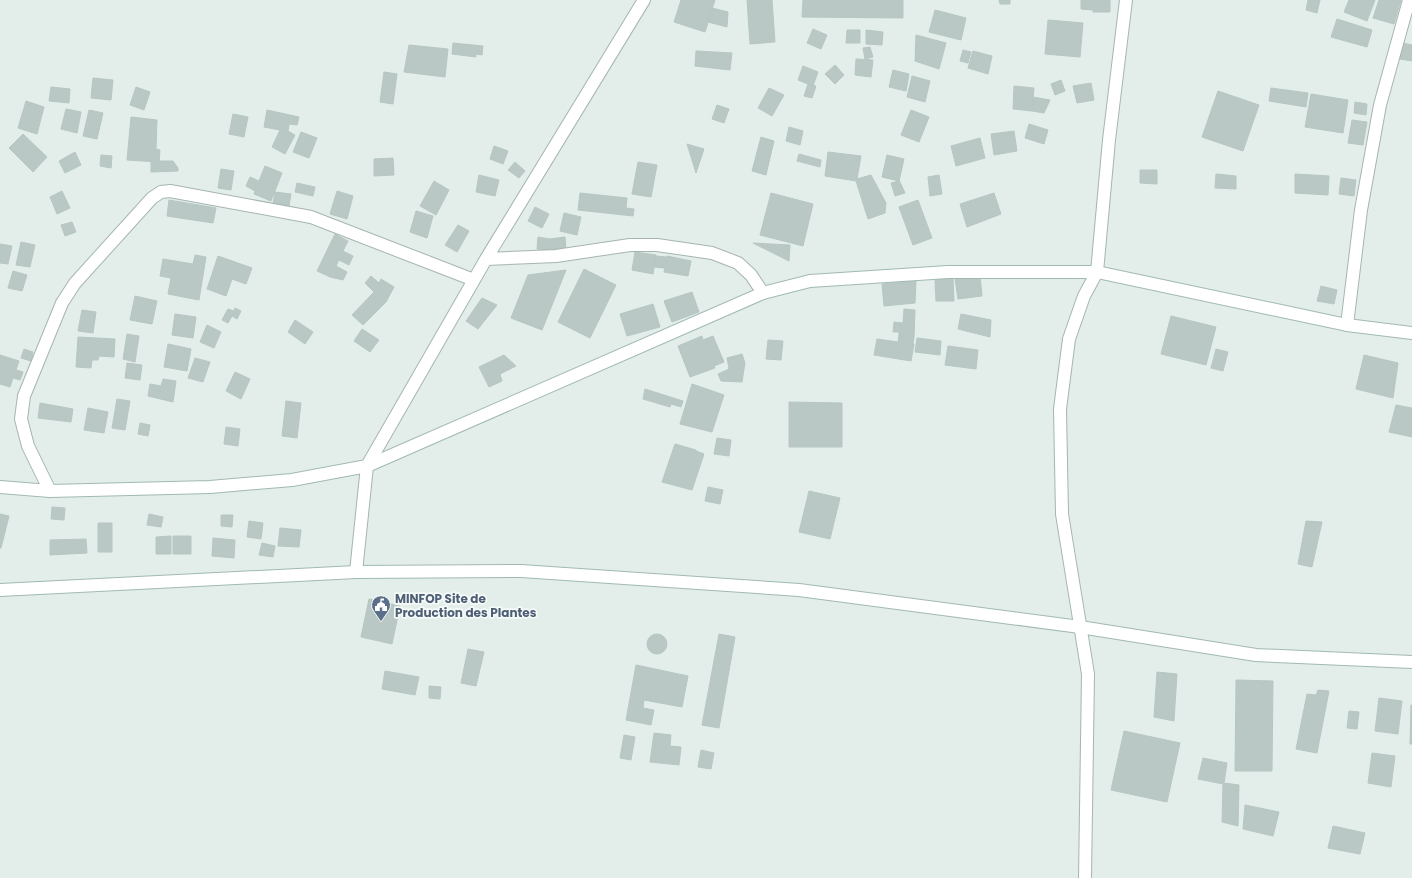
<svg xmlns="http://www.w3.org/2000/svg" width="1412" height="878" font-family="Poppins,sans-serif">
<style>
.building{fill:#b9c8c4;stroke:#b6c7c3}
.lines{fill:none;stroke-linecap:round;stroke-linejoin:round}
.street-casing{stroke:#a6b5b2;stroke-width:14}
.secondary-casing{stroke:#a1b9b5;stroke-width:14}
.street{stroke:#fff;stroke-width:12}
.secondary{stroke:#fff;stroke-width:12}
.labels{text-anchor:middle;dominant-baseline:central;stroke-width:3.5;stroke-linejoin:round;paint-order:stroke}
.service-label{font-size:12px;font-weight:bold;fill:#4e5e75;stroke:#f4faf8;text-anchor:start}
</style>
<rect width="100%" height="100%" fill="#e3edea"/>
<path class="building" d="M681,0H715L705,32L674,22Z
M747,0H772L775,42L750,44Z
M803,0H903V18L802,17Z
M999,0H1010V4H1000Z
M1081,0H1093V10L1081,9Z
M1093,0H1110V12H1093Z
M1308,0H1320L1317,13L1306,10Z
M1349,0H1375L1367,21L1344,12Z
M1379,0H1401L1394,24L1373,18Z
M712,8L728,12L727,27L708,22Z
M935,10L966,18L961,40L929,32Z
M1337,19L1372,30L1367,47L1331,37Z
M1048,20L1083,23L1080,57L1045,54Z
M813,29L827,35L821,49L807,43Z
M847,30H860V43H846Z
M866,30L883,32L882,45L866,44Z
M916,35L946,43L939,69L915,61Z
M453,43L483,46L482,55L476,54V57L452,54Z
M1403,43L1412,45V61L1400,59Z
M409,45L448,49L445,77L404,72Z
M870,47L873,57L865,59L863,48Z
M963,50L971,52L968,63L960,61Z
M696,51L732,53L730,70L695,66Z
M973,51L992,56L988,74L968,68Z
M856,59L873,60L871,77L855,75Z
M835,65L844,75L835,84L825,74Z
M803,66L818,72L813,86L798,80Z
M893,70L909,74L906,91L889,87Z
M384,72L397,74L393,104L380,102Z
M912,76L930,81L925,102L907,97Z
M93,78L113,80L111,100L91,98Z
M1061,80L1065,91L1055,95L1051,84Z
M1091,83L1094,100L1077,103L1073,86Z
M808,84L816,86L812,98L804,96Z
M1014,86L1034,88L1032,111L1013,109Z
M51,87L70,89L69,103L49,101Z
M136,87L150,92L144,110L130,105Z
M769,88L784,95L772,116L758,108Z
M1271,88L1308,93L1306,107L1269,101Z
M1218,91L1259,105L1243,151L1202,137Z
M1311,94L1348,100L1343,133L1305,127Z
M1033,97L1050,100L1044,113L1032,111Z
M26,101L44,107L37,134L18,128Z
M1355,102L1367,104L1366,115L1354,113Z
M717,105L729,109L724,123L712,119Z
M66,109L81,112L77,133L61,129Z
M89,110L103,113L97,139L83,136Z
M267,110L299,117L297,125L289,124L288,131L295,135L285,154L272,147L280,130L264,127Z
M911,110L929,117L919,142L901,135Z
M233,114L248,117L244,137L229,134Z
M131,117L157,120L156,149L160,150L159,162L127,160Z
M1352,120L1367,122L1363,145L1348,143Z
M1029,124L1048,130L1044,144L1025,138Z
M789,127L803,131L800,145L786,141Z
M1014,131L1017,151L994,155L991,134Z
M301,132L317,138L309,158L293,152Z
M23,134L47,157L33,172L9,148Z
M761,137L774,141L766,175L752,171Z
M980,138L985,158L956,166L951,146Z
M687,144L704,149L696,173Z
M494,146L508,151L503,164L490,159Z
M75,152L81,165L65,173L59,161Z
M828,152L861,156L857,179L871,175L886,203L885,213L868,219L856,181L825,176Z
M799,154L821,160L820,167L797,161Z
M101,155L112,156L111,168L100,166Z
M887,155L904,159L899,181L882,177Z
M393,158L394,175L374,176V159Z
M151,161H173L178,168V171L151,172Z
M515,162L525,171L519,178L508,170Z
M638,162L657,165L651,197L632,194Z
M265,166L282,173L271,201L254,194L255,191L246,186L250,177L259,181Z
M221,169L234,171L231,190L218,188Z
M1140,170H1157V184L1140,183Z
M1216,174L1236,176V189L1215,188Z
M1295,174L1329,176L1328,195L1295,193Z
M479,175L499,180L495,196L476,192Z
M939,175L942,194L930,196L928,177Z
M1341,178L1356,180L1354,196L1339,194Z
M899,180L905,193L895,196L891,183L899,181Z
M434,181L449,190L436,215L420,206Z
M297,183L315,187L313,196L295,192Z
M62,191L70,208L57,214L50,197Z
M337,191L353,196L347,219L330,214Z
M275,192L291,194L288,212L272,210Z
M580,193L627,198L626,208L634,209L633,216L578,210Z
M771,193L813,204L803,246L760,235Z
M994,193L1001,214L967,227L960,204Z
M169,200L216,208L213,223L167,216Z
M918,200L932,238L913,245L899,207Z
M535,207L549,214L542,228L528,221Z
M416,211L433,216L427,238L410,232Z
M564,213L581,217L577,235L560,231Z
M72,222L76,232L65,236L61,225Z
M458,225L469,231L457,252L445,245Z
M335,234L348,241L343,251L353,256L349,265L339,260L336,266L347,272L343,280L330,277L317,271Z
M538,237L550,239L565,237L566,251L550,252V250L537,249Z
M21,242L35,245L30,267L16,265Z
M753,243L790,245L789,261Z
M0,244L12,246L8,264L0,263Z
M635,252L656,255L653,274L632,270Z
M195,255L206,257L199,300L168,294L171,278L160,276L163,259L193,264Z
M218,256L252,268L246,284L232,279L226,296L207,289Z
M656,256L666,257L664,268L654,267Z
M667,256L691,261L688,276L664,272Z
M584,269L616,285L590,338L558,322Z
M566,270L542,330L511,318L528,275Z
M13,271L27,275L22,291L8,288Z
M371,276L379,283L381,279L394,287L386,302L363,325L352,315L373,293L374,292L365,283Z
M980,276L982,296L958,299L955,279Z
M953,279L954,301H936L935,280Z
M916,281L915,303L884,306L882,284Z
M1321,286L1337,290L1334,304L1317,301Z
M692,292L699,312L672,322L664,301Z
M135,296L157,301L152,324L130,320Z
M482,298L497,305L478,329L466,321Z
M653,304L660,327L627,336L620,314Z
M235,308L241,311L237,319L232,316L228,323L222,320L228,309L234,311Z
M904,309L915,310L914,337L899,335V332H893L894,322L903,323Z
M82,310L96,312L93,333L78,331Z
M175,314L196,317L193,338L172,335Z
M961,314L991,320L990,337L958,329Z
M1171,316L1216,327L1206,365L1161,354Z
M295,320L313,332L305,344L288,332Z
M207,325L221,332L214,348L200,342Z
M362,329L379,340L370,352L354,341Z
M127,334L139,336L135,362L123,359Z
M899,335L914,337L913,344H914L911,361L874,355L877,339L898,342Z
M702,336L703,340L713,336L724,362L714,366L715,368L690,377L678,346Z
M78,337L115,339L114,357L99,356L98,360H92L91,368L76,367Z
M917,338L941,341L940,355L915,352Z
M768,340L783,341L781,360L766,359Z
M168,344L191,349L187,371L164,367Z
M948,346L978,350L976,369L945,365Z
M24,349L33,352L31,361L21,358Z
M1216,349L1228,352L1223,371L1211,368Z
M742,354L745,363L742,382L721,381L718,374L727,370L729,368L727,358Z
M0,355L19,361L16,370L23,372L20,380L13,378L10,387L0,384Z
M504,355L516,366L500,374L502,381L489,387L479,367Z
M1364,355L1398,363L1393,398L1356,389Z
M195,358L210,362L203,382L188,378Z
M127,363L142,365L140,380L125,378Z
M235,372L250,379L241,399L226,391Z
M163,379L176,381L173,402L148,396L150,384L161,386Z
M692,384L724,395L712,432L680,424Z
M645,389L683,401L681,407L671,404L670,407L643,399Z
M117,399L130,401L125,430L112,428Z
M286,401L301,403L297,438L282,436Z
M789,402L842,403V447H789Z
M40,403L73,409L71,422L38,418Z
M1396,405L1412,408V437L1389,432Z
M88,408L108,412L104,433L84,430Z
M140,423L150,425L148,436L138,434Z
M226,427L240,429L238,446L224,444Z
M717,438L731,440L729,456L714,454Z
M675,444L696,450V451L704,454L692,490L662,482Z
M708,487L723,490L720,504L705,501Z
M809,491L840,498L830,539L799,532Z
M52,507L65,508L64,520L51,519Z
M0,514L9,516L1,548H0Z
M149,514L163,517L161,527L147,525Z
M221,515H233L232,527L221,526Z
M249,521L263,523L261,539L247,537Z
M1306,521L1322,522L1312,567L1298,564Z
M98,523H112V552H98Z
M280,528L301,530L299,547L278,546Z
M171,536V554H156V537Z
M173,536H191V554H173Z
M213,538L235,540L234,558L212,556Z
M86,539L87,553L50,555V540Z
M262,543L275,546L273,557L259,555Z
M369,599L400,606L392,644L361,637Z
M647 644a10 10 0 1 1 20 0a10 10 0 1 1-20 0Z
M719,634L735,637L719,728L702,725Z
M468,649L484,652L476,686L461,683Z
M636,665L688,676L682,707L644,700L643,708L654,710L651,725L626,720Z
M385,671L419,677L415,695L382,689Z
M1157,672L1177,674L1174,721L1154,717Z
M1236,680L1273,681L1272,771H1235Z
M429,686L441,687L440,699L429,698Z
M1318,690L1329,691L1317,753L1296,749L1307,694L1316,695Z
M1379,698L1402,701L1398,734L1375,731Z
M1411,705H1412V744H1410Z
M1349,711L1359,712L1357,729L1347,728Z
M1124,731L1180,743L1167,802L1111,790Z
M654,733L671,735L670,746L681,747L679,765L650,762Z
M624,735L635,737L631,760L620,758Z
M701,750L714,753L711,769L698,767Z
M1372,753L1395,756L1391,787L1368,783Z
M1203,758L1227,763L1224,783L1239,785L1238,826L1222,822L1223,784L1198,779Z
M1245,805L1279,812L1273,836L1243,829Z
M1333,826L1365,833L1360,854L1328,848Z"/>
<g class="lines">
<g class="street-casing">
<path id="street" d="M486,259L556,256L630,245H657L712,253L738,263L751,275L763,293
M1347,325L1361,210L1380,105L1409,0
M50,491L28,446L21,419L24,396L62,303L75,283L152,198L161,192L170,191L311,217L474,280
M356,572L367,466L486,259L644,0
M1085,878L1088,674L1062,514L1060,409L1069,339L1084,296L1097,272L1109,140L1126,0"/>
</g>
<g class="secondary-casing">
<path id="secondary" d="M0,487L50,491L210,487L292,480L367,466L763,293L810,281L948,272H1097L1347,325L1412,333
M0,590L356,572L521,571L799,590L1080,627L1256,655L1412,662"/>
</g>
<use href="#street" class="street"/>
<use href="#secondary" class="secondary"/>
</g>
<defs>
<g id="civic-pin" transform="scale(1)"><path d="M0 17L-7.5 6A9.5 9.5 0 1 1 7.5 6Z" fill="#5c6f8a" stroke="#f4faf8"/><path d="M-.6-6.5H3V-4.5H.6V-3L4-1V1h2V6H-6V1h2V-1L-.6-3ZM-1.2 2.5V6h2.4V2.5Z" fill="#fff"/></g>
</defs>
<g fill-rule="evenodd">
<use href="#civic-pin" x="381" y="605"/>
</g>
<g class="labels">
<g class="service-label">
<text x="395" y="598">MINFOP Site de<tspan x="395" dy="14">Production des Plantes</tspan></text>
</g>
</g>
</svg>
